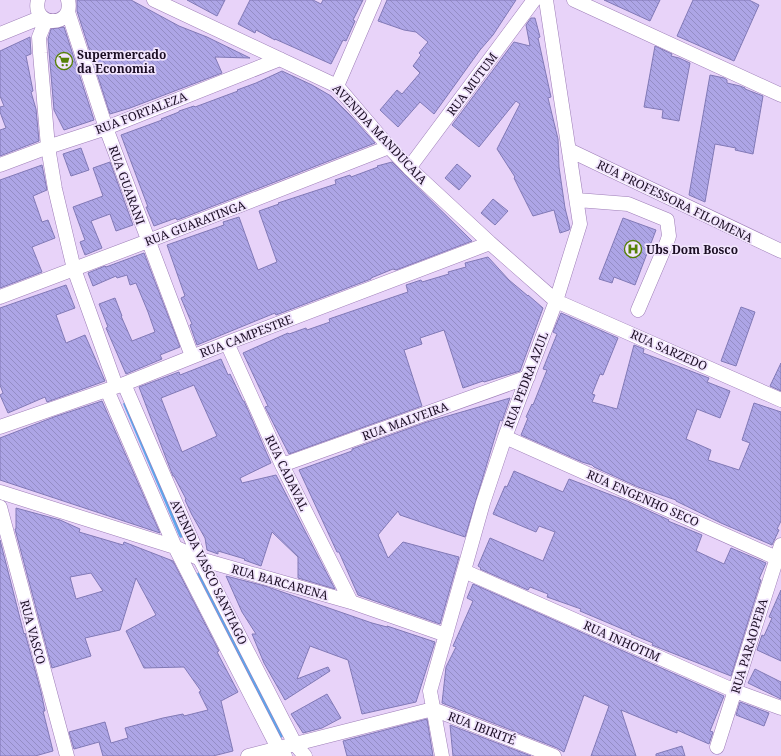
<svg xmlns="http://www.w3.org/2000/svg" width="781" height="756" font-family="'Noto Serif',serif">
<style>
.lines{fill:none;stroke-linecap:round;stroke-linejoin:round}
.stream{stroke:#5ea6ec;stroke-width:3.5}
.building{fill:url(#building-back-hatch);stroke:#8179b6;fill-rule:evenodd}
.minor-casing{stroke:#9d7db7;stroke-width:15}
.minor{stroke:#fff;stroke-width:14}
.labels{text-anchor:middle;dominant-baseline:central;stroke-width:3.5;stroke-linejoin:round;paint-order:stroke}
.poi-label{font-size:12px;font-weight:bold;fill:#1b0e24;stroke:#f1e4fd;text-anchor:start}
.street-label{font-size:12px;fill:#1b0e24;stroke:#f1e4fd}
</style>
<defs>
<pattern id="building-back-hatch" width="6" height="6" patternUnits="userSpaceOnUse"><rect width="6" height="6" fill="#ada5e6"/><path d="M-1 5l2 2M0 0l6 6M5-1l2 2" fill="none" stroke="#948dc5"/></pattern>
</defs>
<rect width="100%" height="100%" fill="#e8d3f9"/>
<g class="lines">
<path class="stream" d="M125,404L181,536
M199,574L281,736"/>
</g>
<path class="building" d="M77,0H131L179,26L207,37L250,58L215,57L222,73L130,108L110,114L77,11Z
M187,0H225L217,16Z
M250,0H313L321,4L323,0H363L353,20L355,21L346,41L343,40L331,64L275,39V40L256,30L255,33L238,24Z
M387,0H516L493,35L480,50L434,114L420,102L398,127L380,110L397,90L402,94L420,73L413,66L421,55L419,53L428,42L416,32L404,30L378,21Z
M604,0H660L650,21Z
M693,0H749L759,5L734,61L677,36Z
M531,18H535L540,37L538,38L551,97L548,98L558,139L559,167L565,208L570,228L569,230L560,233L554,210L533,216L514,178L515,177L497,149L520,104L516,101L479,147L452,125L514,42L530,46L526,25Z
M64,27L94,120L64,130L54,110L48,39L51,29Z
M30,37L31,54L26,56L33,91L31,92L36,109L39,141L0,156V130L6,128L0,112V107L4,106L0,96V51Z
M655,46L672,54L671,56L679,58L690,63L679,121L662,118L663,110L644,107Z
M282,71L312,85L331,96L351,116L375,143L180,219L177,220L176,218L154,226L146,207H148L121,135L162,120L161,119L179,112V111L194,106L195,107L238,91L237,90L256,83Z
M710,75L724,78L727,80V83L740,86L745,88V89L763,96L753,154L735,150L736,148L715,144L705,202L689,195Z
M81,148L89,170L71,176L63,154Z
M110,162L133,225L116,231L110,214L91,221L102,248L85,255L80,242L85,240L73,207L103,196L93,168Z
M392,162L472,241L396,270L393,269L371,278V279L276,315L275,313L197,345L190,325L192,324L181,298L185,296L167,245L224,225L223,222L239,217L258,270L277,262L259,211L279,204L278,203L336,184L335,180L350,175L351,177L378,167L377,166Z
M457,164L471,176L459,190L445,178Z
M42,165L47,190L33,196L42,222L48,220L55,238L32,247L42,272L0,288V180Z
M493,199L508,211L495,225L481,213Z
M623,218L656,230L635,285L614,277L612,283L599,279Z
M144,253L180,347L160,355L162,359L126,374L106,328L108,327L99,304L115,298L122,316H121L132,341L155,332L148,312L136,283L130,285L127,275L117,278L116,276L93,286L88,273L105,266L106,267Z
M488,257L509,280L528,296V295L543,308L520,371L484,382L483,381L463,388L444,330L420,338L422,344L404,350L422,406L289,454L265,407L268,406L243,353L288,333L289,334L306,328L307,330L330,322L329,319L408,292L406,285L421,280L422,282L449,274L448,272L466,267L465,263Z
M66,285L75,308L56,315L66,343L85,335L105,381L47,402L45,397L8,413L0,395L3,393L0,385V308Z
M741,307L755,312L736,366L721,361Z
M561,313L618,338L603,375L600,374L592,394L595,395L592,402L617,409L634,345L644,349L643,353L709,378L707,382L730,391L720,418L697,409L686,439L711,450L708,460L739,470L750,443L742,440L754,403L781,412V521L777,529L779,530L772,545L721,523L676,501V500L638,487L594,467L592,465L582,462L521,435L528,418L526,417L532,404L533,405L547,370L543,369L557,334L553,332Z
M221,359L228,375L230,374L243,401H244L271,463L240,478L242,483L276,475L335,589L298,578V557L272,532L261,566L244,560L245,559L218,551V554L207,550L205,538L192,515L185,500L186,499L174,476H173L166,458L139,387L179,372L180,375ZM194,385L217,436L182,452L161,398Z
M781,363V391L770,386Z
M510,398L502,421L500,420L465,537L400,515L398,511L378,535L388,558L403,542L459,557L440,624L358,595L339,552H337L299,470L352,451V449L427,422Z
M102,401L160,533L0,480V438L54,417Z
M514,471L563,492L569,479L627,501L669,520L668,521L702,535L696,551L724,564L731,548L766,563L759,579L761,580L731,676L652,645L653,643L631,634L632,633L580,611L581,609L547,597L548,594L530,587L528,590L480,569L481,568L478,566L490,538L543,561L555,532L539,526L536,532L493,514L505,486L507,487Z
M16,508L60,520L80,529L79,532L123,545L124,542L173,561L219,651L217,652L238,692L221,701L233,751L213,756H103L99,742L74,749L69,732L105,722L111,743L128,738L125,728L163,718L183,714L184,716L208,710L199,692L201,691L184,667L144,668L126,631L156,615L136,578L120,630L85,638L91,656L52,668L15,529H16ZM91,573L103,591L76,599L70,577Z
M0,540L24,634L25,633L41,692L45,711H43L53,751L35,756H0Z
M226,576L265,586L372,623L387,627V626L435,642L416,702L362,714L348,660L310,646L297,679L328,667L330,671L285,700L264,663L252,634H256L242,612Z
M473,584L724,696L710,731L713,732L709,744L677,730V733L621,710L636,756H591L609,706L584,695L564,752L557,748L442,703L446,667L456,647L453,646L473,601L467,598Z
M781,590V661L757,650L762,635L764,636L772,618L769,617Z
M755,669L781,682V699L748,683Z
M327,694L341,718L322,728L303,733L291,714Z
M740,702L769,713L764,726L736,715Z
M427,719L433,756H347L343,741Z
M450,725L531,756H453Z
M682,746L685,756H656V754Z"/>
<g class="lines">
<g class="minor-casing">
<path id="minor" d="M38,0C31,28 75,28 68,0
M154,0L337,86L389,147L409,168L490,243L556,301L781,400
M574,0L781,95
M68,12L106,128L192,356
M46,20L39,37L40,53L48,147L55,189L74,269L116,386
M0,34L42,17
M337,86L374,0
M569,150L781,251
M0,165L48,147L106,128L280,59
M409,168L534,0
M577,200L628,204L667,220L669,236L667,242L638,310
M0,297L148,241L389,147
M227,343L282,465L351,602
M124,384L200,559L295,744L305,756
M107,390L175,547L278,748L285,756
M0,427L124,384L227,343L490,243
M505,437L781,560
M282,465L528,377
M0,492L175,547L200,559L351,602L446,635
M0,507L67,756
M464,571L735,691L781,708
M717,747L781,545
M248,756L433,709L554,756
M442,756L430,691L483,503L505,437L556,301L580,224L546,0"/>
</g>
<use href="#minor" class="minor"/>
</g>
<defs>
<g id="supermarket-ring" transform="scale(0.9)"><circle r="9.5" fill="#f1e4fd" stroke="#568107" stroke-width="1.5"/><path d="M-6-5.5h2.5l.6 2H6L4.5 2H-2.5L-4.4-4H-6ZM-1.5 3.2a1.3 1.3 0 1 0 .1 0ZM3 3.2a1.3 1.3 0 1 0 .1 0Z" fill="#568107"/></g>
<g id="hospital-ring" transform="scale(0.9)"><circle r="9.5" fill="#f1e4fd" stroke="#568107" stroke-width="1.5"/><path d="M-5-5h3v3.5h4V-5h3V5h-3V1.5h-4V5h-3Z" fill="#568107"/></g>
</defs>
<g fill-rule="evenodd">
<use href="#supermarket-ring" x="64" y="61"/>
<use href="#hospital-ring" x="633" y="249"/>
</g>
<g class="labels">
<g class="poi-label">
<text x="77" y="54">Supermercado<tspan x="77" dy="14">da Economia</tspan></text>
<text x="646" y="249">Ubs Dom Bosco</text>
</g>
<g class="street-label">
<text transform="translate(472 84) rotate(-53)">RUA MUTUM</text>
<text transform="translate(141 113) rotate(-21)">RUA FORTALEZA</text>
<text transform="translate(380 134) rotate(47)">AVENIDA MANDUCAIA</text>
<text transform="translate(127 185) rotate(70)">RUA GUARANI</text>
<text transform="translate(675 201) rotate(26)">RUA PROFESSORA FILOMENA</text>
<text transform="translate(195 223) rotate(-21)">RUA GUARATINGA</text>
<text transform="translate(246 336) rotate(-21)">RUA CAMPESTRE</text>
<text transform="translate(669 350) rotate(24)">RUA SARZEDO</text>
<text transform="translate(526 380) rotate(-69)">RUA PEDRA AZUL</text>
<text transform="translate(405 421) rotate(-20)">RUA MALVEIRA</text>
<text transform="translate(287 473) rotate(64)">RUA CADAVAL</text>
<text transform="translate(643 498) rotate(24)">RUA ENGENHO SECO</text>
<text transform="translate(209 572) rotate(64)">AVENIDA VASCO SANTIAGO</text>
<text transform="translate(280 582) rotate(16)">RUA BARCARENA</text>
<text transform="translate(33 632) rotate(75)">RUA VASCO</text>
<text transform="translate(622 641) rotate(24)">RUA INHOTIM</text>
<text transform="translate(749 646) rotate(-73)">RUA PARAOPEBA</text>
<text transform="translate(482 728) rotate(21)">RUA IBIRITÉ</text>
</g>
</g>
</svg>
